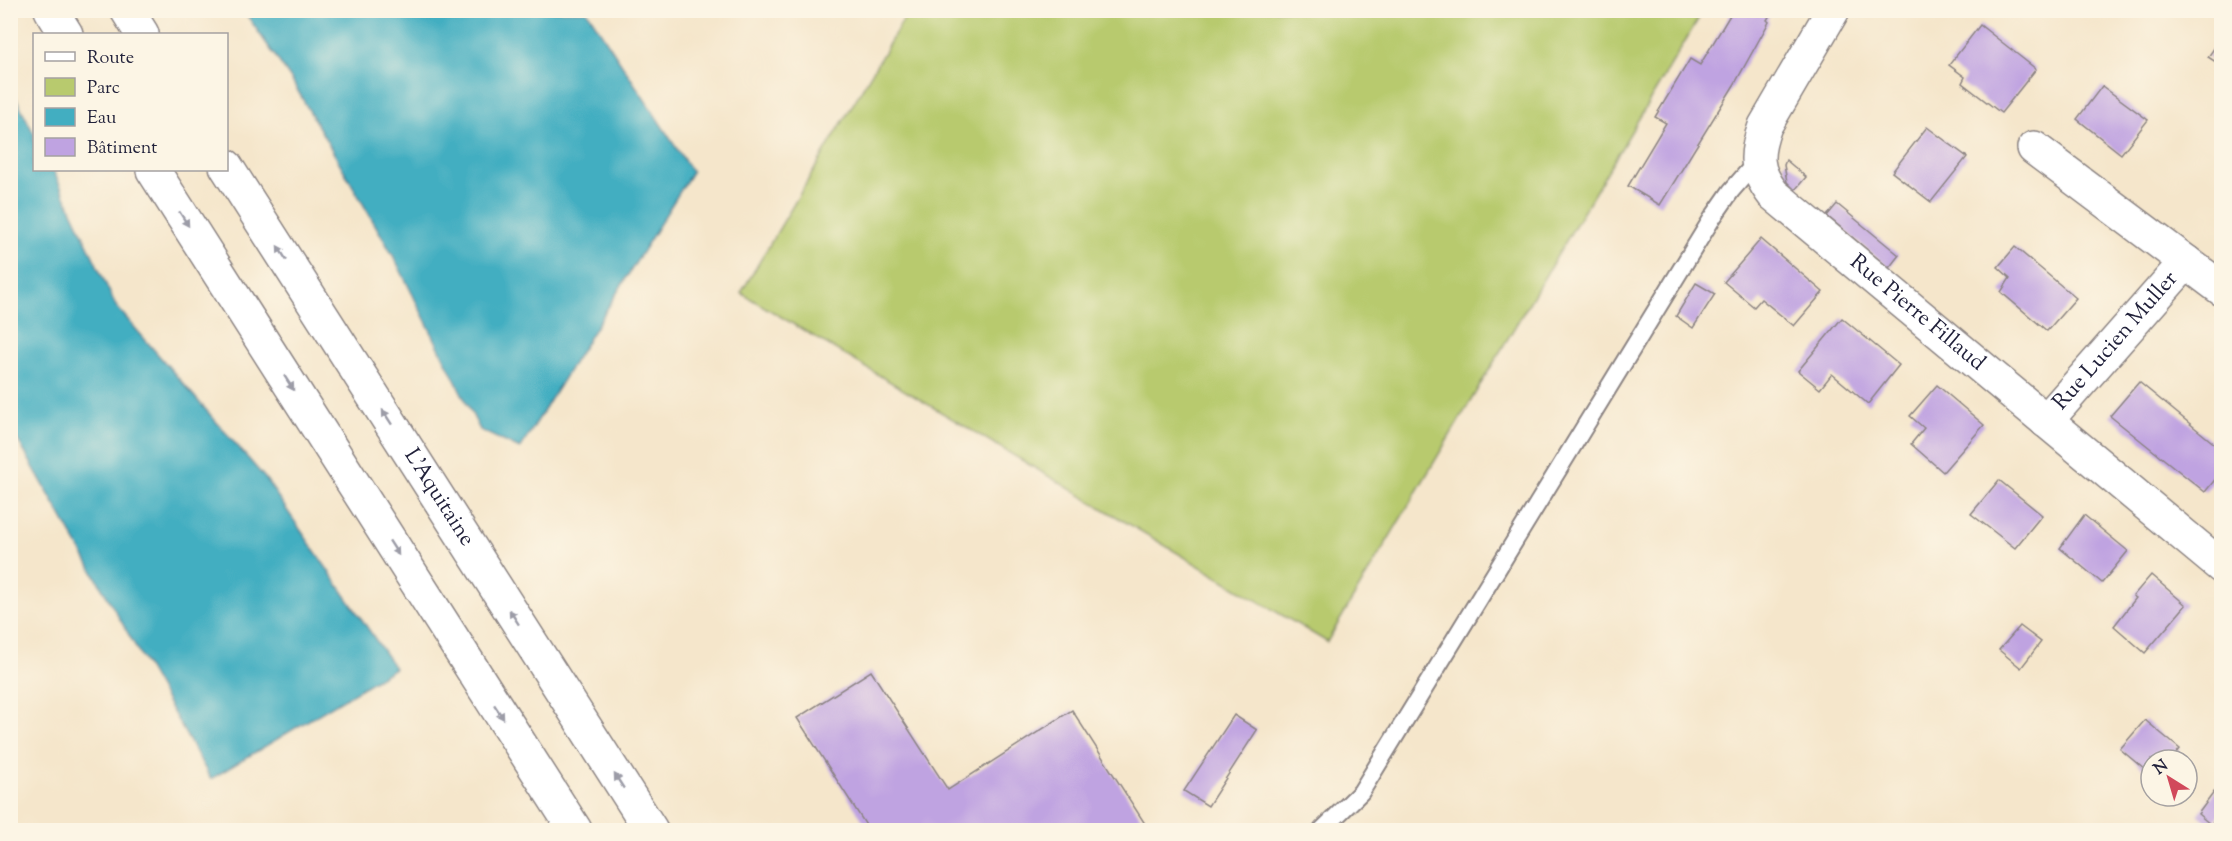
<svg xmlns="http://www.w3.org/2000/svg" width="2232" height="841" font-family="'Sorts Mill Goudy',serif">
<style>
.green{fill:#b8ca6e;stroke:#6d7654;stroke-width:1.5}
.water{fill:#42aec1;stroke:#32687e;stroke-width:1.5}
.building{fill:#bfa3e1}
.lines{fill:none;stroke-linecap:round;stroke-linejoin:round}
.service-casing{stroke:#8c8483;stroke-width:20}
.minor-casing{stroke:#8c8483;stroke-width:36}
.motorway-casing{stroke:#8c8483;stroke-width:36}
.service{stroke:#fff;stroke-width:16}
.minor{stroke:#fff;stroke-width:33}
.motorway{stroke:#fff;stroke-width:33}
.oneway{fill:#9c9ca7}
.labels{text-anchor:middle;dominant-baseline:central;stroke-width:4.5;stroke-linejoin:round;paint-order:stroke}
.street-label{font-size:22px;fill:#22223b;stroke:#fcf5e5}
</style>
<rect width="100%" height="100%" fill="#fcf5e5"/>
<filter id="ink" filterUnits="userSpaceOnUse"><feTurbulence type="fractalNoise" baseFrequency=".0167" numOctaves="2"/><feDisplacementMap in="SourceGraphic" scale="12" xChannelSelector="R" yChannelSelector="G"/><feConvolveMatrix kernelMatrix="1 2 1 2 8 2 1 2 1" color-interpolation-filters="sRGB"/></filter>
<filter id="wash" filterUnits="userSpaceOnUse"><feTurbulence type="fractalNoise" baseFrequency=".008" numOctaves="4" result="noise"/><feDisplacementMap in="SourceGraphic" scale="24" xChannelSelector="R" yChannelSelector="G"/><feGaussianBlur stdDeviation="1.35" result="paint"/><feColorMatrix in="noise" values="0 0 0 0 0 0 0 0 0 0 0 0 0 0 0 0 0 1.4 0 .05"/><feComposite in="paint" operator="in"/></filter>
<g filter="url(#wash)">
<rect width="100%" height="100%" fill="#f5e6cb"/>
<path class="green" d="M909,10H1703V11L1327,642L741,293Z"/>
<path class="water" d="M244,11H587L692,172L520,449L480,430L395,259L291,79Z
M11,88L34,134V170H53L116,306L265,478L395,668L211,779L11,428Z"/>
<g id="blocks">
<path class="building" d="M1733,10H1773L1767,20L1769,22L1734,85L1660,205L1628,186L1666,123L1655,117L1690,59L1700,65Z
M1980,25L2036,69L2001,113L1962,83L1965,77L1949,65Z
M2217,44L2222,47V66L2208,57Z
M2102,86L2148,120L2121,154L2077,119Z
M1927,127L1967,157L1931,202L1892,172Z
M1786,160L1806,177L1795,190L1787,182L1784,165Z
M1837,204L1899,255L1889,268L1827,216Z
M1761,239L1823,292L1794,326L1761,299L1754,307L1724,282Z
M2015,247L2076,298L2047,331L2001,292L2010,278L1998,267Z
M1696,283L1715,294L1693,328L1676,316Z
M1842,318L1899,365L1868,404L1832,374L1820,389L1798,371Z
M2139,382L2222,450V471L2205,492L2110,416Z
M1937,385L1984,425L1943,472L1911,444L1924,428L1910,416Z
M1999,480L2042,515L2015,548L1971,514Z
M2084,515L2128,551L2102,583L2060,548Z
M2151,575L2186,605L2145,653L2114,626L2136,598L2133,596Z
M2020,626L2041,642L2021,668L1999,650Z
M871,671L948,790L1072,710L1149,830H869L797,718Z
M1234,715L1257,730L1208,806L1184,791Z
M2145,720L2180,749L2171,760H2151V775L2120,749Z
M2220,784L2222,812L2211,825L2198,814Z"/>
</g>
</g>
<g filter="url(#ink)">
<use href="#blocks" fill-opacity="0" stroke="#8c8483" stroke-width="1.5"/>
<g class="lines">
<g class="service-casing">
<path id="service" d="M1322,830L1361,792L1713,217L1731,191L1757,161"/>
</g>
<g class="minor-casing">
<g id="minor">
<path id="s1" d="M1833,10L1765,126C1755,154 1754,169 1773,194L2222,567"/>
<path d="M2034,148L2186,262"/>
<path id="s2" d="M2046,421L2186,262L2222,289"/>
</g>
</g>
<g class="motorway-casing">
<g id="motorway">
<path d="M51,10L66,34"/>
<path d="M127,10L142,34"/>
<path id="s3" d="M226,166L651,830"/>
<path d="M153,170L575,830"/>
</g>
</g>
<use href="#service" class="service"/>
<use href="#minor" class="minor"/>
<use href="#motorway" class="motorway"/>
</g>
<defs><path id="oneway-solid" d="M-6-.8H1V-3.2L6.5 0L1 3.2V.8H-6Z" transform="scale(1.5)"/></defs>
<g class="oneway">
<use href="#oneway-solid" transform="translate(184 219) rotate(57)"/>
<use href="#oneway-solid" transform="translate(282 253) rotate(-123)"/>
<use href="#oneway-solid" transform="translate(289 383) rotate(57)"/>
<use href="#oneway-solid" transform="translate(387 417) rotate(-123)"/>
<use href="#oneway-solid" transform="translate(394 548) rotate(57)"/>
<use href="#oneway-solid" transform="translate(514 617) rotate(-123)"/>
<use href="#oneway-solid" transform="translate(499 712) rotate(57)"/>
<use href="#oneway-solid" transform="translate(619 781) rotate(-123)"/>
</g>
</g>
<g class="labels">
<g class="street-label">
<text stroke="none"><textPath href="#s1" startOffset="394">Rue Pierre Fillaud</textPath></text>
<text stroke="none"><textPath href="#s2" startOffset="106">Rue Lucien Muller</textPath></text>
<text stroke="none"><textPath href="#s3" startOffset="394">L'Aquitaine</textPath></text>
</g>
</g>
<rect width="2232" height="841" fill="none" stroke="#fcf5e5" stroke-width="36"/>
<rect x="33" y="33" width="195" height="138" fill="#fcf5e5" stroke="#a5a1a1" stroke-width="1.5"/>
<rect x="45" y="52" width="30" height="9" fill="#ffffff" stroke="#a5a1a1" stroke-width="1.5"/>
<text x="87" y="63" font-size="18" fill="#22223b">Route</text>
<rect x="45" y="78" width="30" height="18" fill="#b8ca6e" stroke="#a5a1a1" stroke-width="1.5"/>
<text x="87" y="93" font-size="18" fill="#22223b">Parc</text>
<rect x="45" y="108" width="30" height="18" fill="#42aec1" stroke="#a5a1a1" stroke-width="1.5"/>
<text x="87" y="123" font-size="18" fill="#22223b">Eau</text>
<rect x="45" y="138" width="30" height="18" fill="#bfa3e1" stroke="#a5a1a1" stroke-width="1.5"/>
<text x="87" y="153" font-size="18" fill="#22223b">Bâtiment</text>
<g transform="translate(2169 778) rotate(323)"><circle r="28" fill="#fcf5e5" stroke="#a5a1a1" stroke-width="1.5"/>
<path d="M0-4.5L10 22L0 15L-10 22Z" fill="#d1495b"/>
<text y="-9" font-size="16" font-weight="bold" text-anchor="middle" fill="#22223b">N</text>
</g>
</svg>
